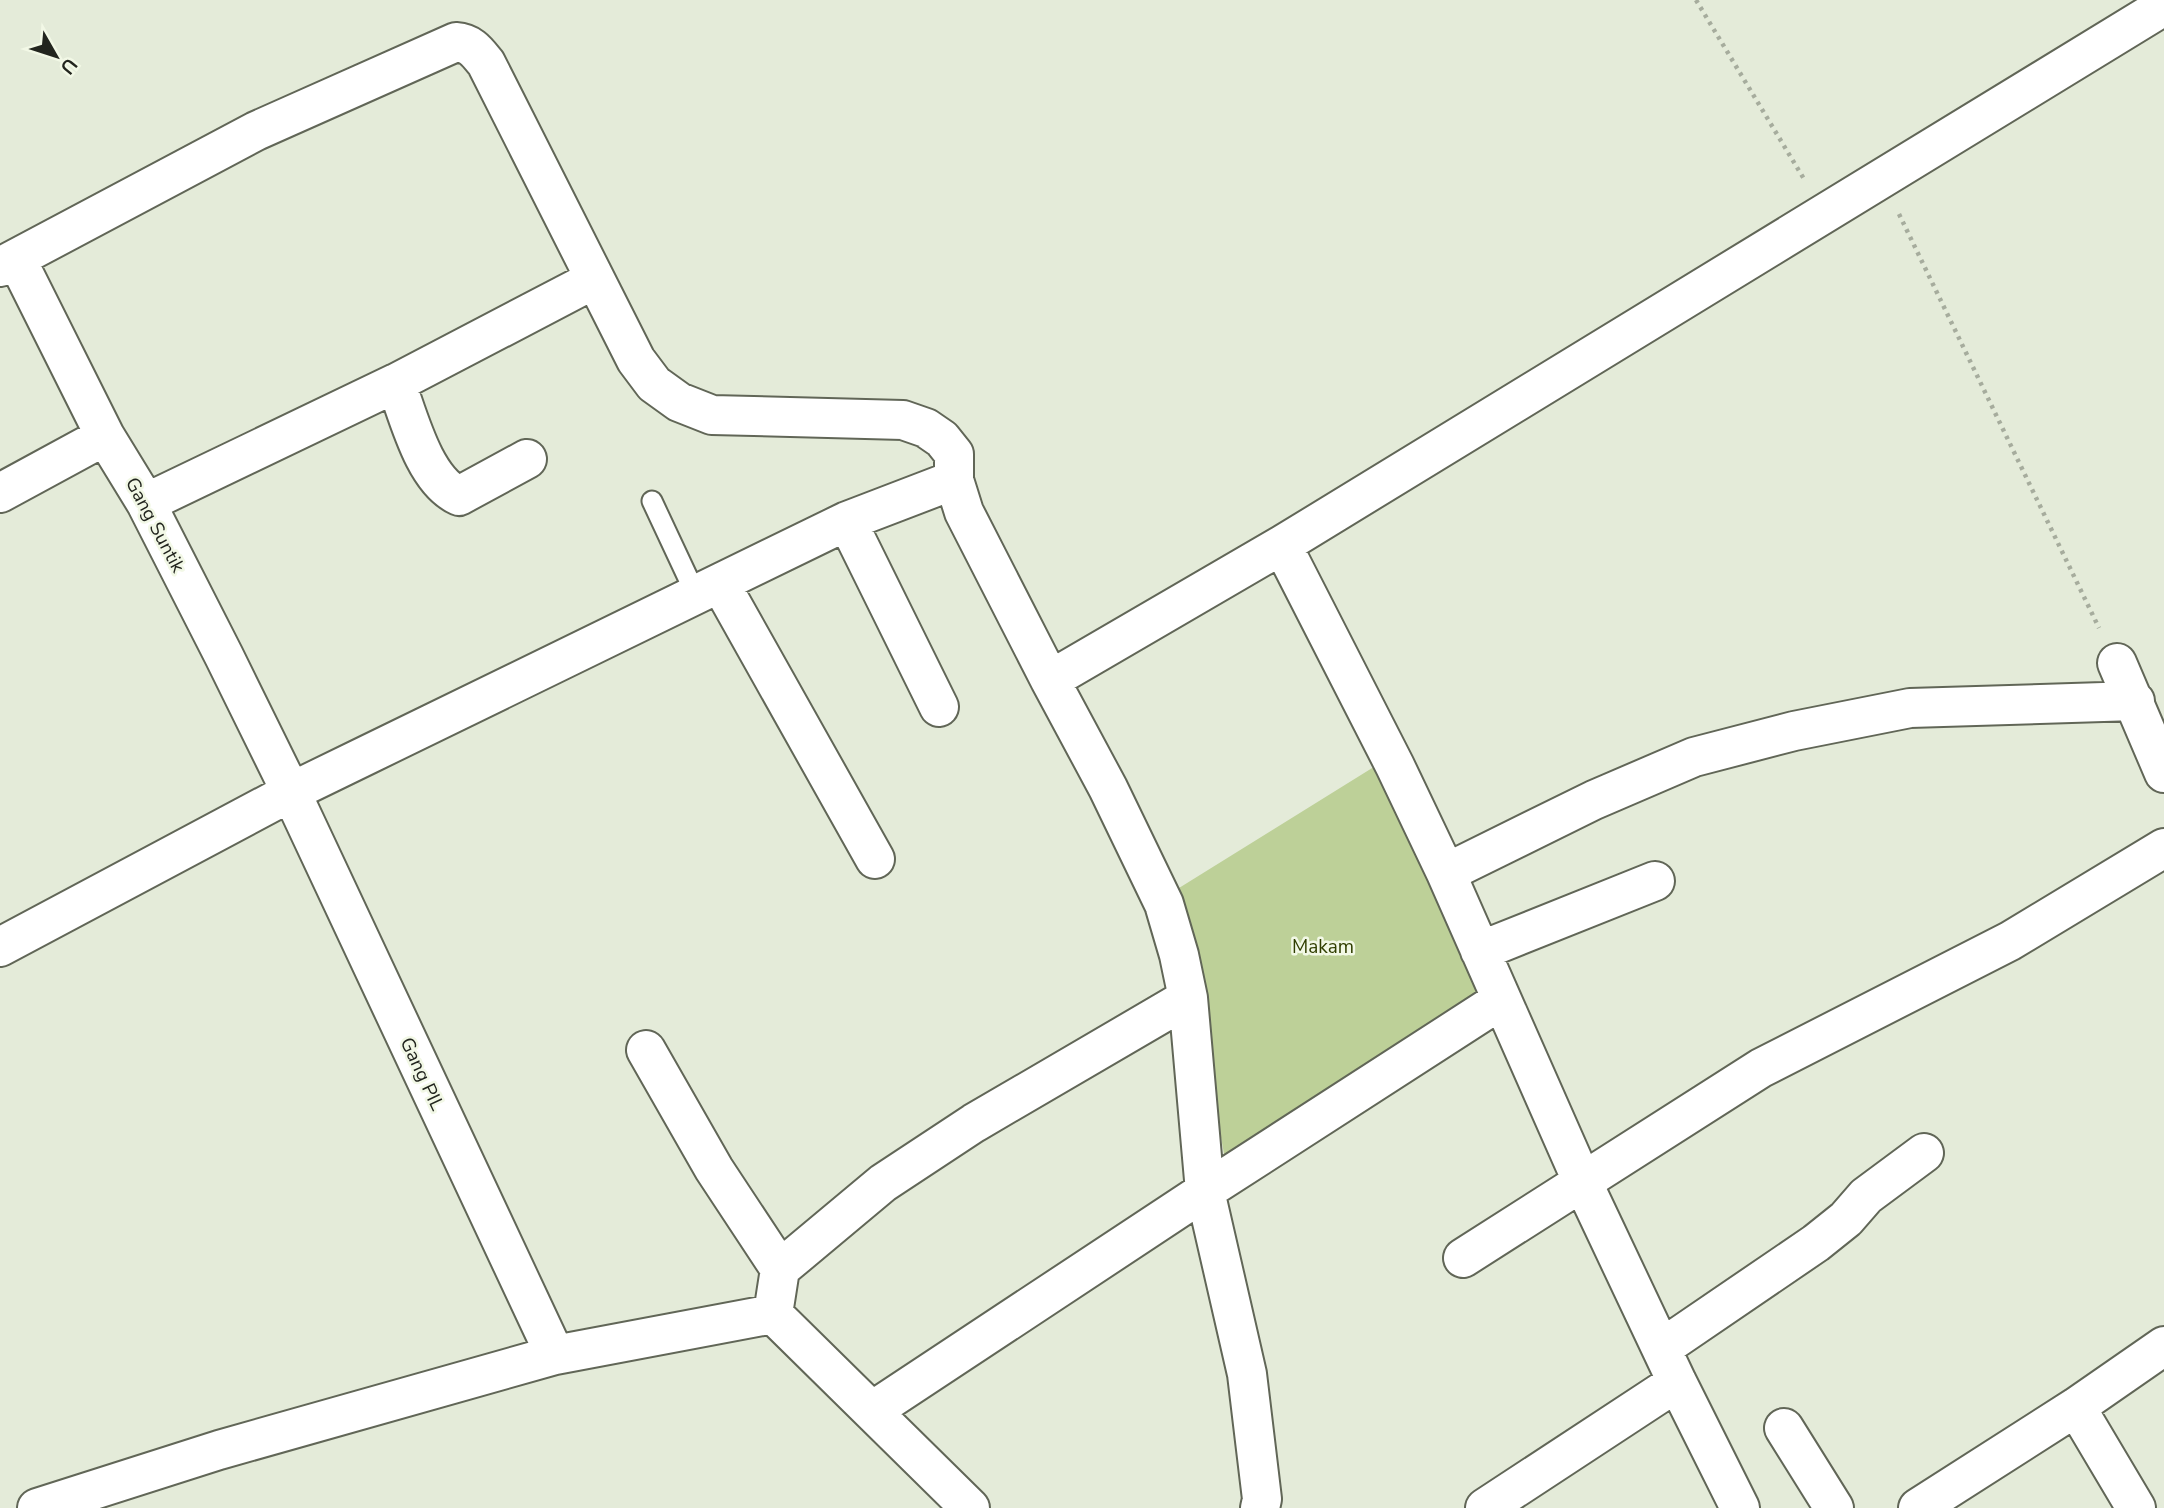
<svg xmlns="http://www.w3.org/2000/svg" width="2164" height="1508" font-family="'Nunito Sans',sans-serif">
<style>
.green{fill:#bdd098}
.lines{fill:none;stroke-linecap:round;stroke-linejoin:round}
.lane-casing{stroke:#616657;stroke-width:23}
.street-casing{stroke:#616657;stroke-width:42}
.path{stroke:#a6ac9d;stroke-width:4.5;stroke-dasharray:3.5 5;stroke-linecap:butt}
.lane{stroke:#fff;stroke-width:19}
.street{stroke:#fff;stroke-width:38}
.labels{text-anchor:middle;dominant-baseline:central;stroke-width:5;stroke-linejoin:round;paint-order:stroke}
.street-label{font-size:19px;fill:#22251e;stroke:#f2f8e6}
.park-label{font-size:19px;fill:#303e00;stroke:#f2f8e6}
</style>
<rect width="100%" height="100%" fill="#e4ebd9"/>
<path class="green" d="M1377,765L1484,995L1225,1159L1208,1068L1194,948L1179,888Z"/>
<g class="lines">
<g class="lane-casing">
<path id="lane" d="M652,501L696,595"/>
</g>
<g class="street-casing">
<path id="street" d="M17,260L105,436L146,503L224,656L291,792L555,1355
M0,267L256,131L456,42C471,43 477,52 486,63L636,360L654,384L679,402L712,415L903,420L926,428L942,439L954,454V480L964,512L1050,680L1282,545L1395,766L1446,873L1582,1181L1677,1382L1740,1508
M396,383C409,418 424,480 459,496L527,459
M0,493L105,436
M146,503L396,383L595,279
M847,521L939,707
M1282,545L2164,6
M720,583L875,859
M2117,663L2164,773
M1050,680L1108,788L1164,904L1179,955L1188,998L1205,1191L1247,1374L1262,1499L1260,1508
M1446,873L1594,800L1694,757L1794,731L1910,708L2135,701
M0,947L291,792L367,755L847,521L954,480
M1480,951L1655,881
M646,1050L714,1169L780,1269
M1463,1258L1761,1068L2010,941L2164,848
M773,1314L780,1269L883,1183L974,1123L1188,998
M1662,1348L1816,1243L1846,1219L1866,1196L1924,1153
M2076,1407L2136,1508
M872,1411L1205,1191L1501,1000
M1784,1428L1834,1508
M37,1508L219,1450L555,1355L773,1314L970,1508
M1485,1508L1677,1382
M1918,1508L2076,1407L2164,1346"/>
</g>
<path class="path" d="M1696,0L1804,179
M1899,214L2099,628"/>
<use href="#lane" class="lane"/>
<use href="#street" class="street"/>
</g>
<g class="labels">
<g class="street-label">
<text transform="translate(155 525) rotate(62)">Gang Suntik</text>
<text transform="translate(422 1074) rotate(65)">Gang PIL</text>
</g>
<g class="park-label">
<text x="1323" y="947">Makam</text>
</g>
</g>
<g transform="translate(56 56) rotate(129)" stroke="#f2f8e6" stroke-width="5" paint-order="stroke">
<path d="M0-5L12 26L0 18L-12 26Z" fill="#22251e"/>
<text y="-10" font-size="19" font-weight="bold" text-anchor="middle" fill="#22251e">U</text>
</g>
</svg>
